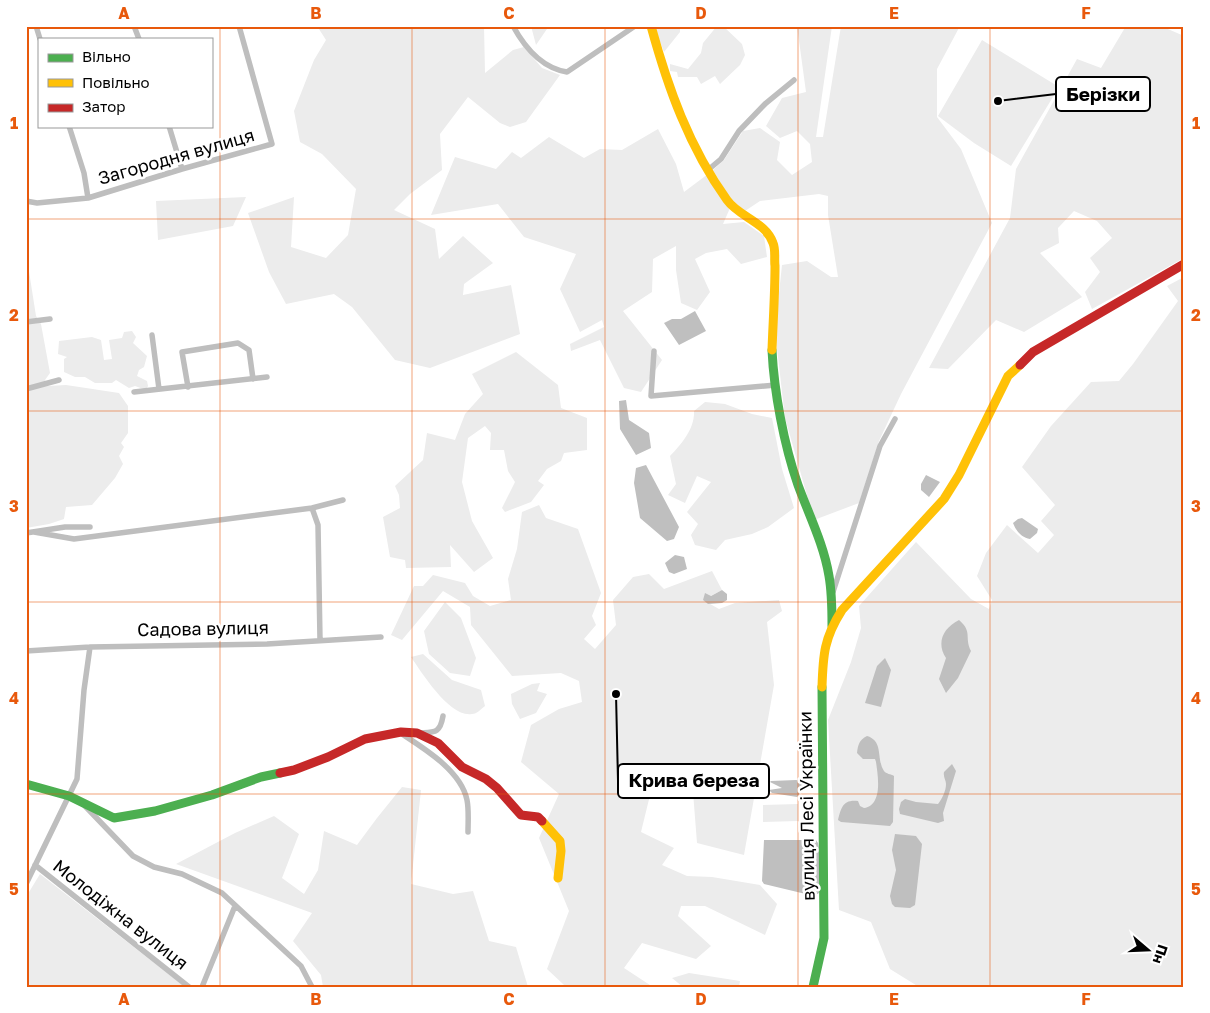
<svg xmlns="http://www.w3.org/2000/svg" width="1210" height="1013" font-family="'Golos Text',sans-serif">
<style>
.green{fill:#ececec}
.water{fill:#bfbfbf}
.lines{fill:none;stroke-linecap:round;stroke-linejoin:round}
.street{stroke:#bebebe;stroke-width:5.5}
.fast{stroke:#4caf50;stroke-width:9}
.slow{stroke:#ffc107;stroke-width:9}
.jam{stroke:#c62828;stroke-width:9}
.grid{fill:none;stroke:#e8590c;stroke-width:1;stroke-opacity:0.55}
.labels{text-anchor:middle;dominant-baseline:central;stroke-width:5;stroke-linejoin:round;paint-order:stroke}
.street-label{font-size:18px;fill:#000;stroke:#fff}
.leader{fill:none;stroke:#000;stroke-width:2}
.callout-dot{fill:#000;stroke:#fff;stroke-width:2}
.callout{fill:#fff;stroke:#000;stroke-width:2}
.callout-label{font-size:19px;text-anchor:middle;font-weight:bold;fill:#000}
.neatline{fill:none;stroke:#e8590c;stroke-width:2}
.grid-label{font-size:16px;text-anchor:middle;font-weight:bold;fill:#e8590c}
</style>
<rect width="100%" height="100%" fill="#fff"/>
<path class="green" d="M317,26H484L485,73L513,50L524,47L542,68L560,75L526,122L510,127L500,123L468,97L440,134L442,170L410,194L394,210L435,229L439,259L463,236L493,263L464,284L463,295L511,285L520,334L430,368L395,360L352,307L334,294L286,304L269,272L248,213L294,197L291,247L326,258L348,235L356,189L322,154L300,142L294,111L314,60L326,40Z
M531,26H549L536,45Z
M654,26H680V32L664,52Z
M717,26H723L742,44L745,55L740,65L720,84L715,76L701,84L697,77H678L677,72L670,71V64L688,69L701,53L703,43Z
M797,26H832L816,137H823L841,26H960L937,69V117L961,149L992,223L901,394L879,441L859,503L814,520L785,418L775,331L782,265L807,261L831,277H838L828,215V196L819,194L760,201L745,211L729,197L713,170L724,160L743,131L760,128L780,142L777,160L792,175L812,162L810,144L797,131L780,138L766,126L782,98L806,92Z
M1126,26H1161L1184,36V258L1092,309L1085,292L1100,272L1090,258L1112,238L1097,221L1074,211L1058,228L1059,243L1040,253L1082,297L1024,332L996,320L948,369L929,368L1010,218L1016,169L1077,59L1101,68Z
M982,40L1059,87L1011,166L974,143L938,116Z
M658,129L676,164L684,192L708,174L730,208L723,224L744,222L764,236L767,257L741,264L727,249L706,253L695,259L710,292L697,310L681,303L676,270V246L653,259L652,292L623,311L662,360L641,392L624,388L600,340L571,351L570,344L604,327L602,320L580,332L560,289L576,254L524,237L498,204L431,215L455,157L496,169L512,152L521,158L549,137L584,158L600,149L622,150Z
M246,197L233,226L158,240L156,201Z
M28,265L36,316L41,324L50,373L45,380L48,386L66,385L119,393L128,406V433L121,443L124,447L119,456L123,464L115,478L92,505L66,507L64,519L49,524L26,528V266Z
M1184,277V987H919L890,969L871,922L839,910L828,720L851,662L861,628L859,606L916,542L971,599L989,609L992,600L977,576L986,553L1007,525L1038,553L1054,535L1041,521L1055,505L1022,467L1051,426L1091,382L1119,381L1133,364L1178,301L1167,286Z
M132,331L136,337L133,343L147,356L144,367L139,370L137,376L147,381L148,386L146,390L135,386L129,388L116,380L112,383H95L85,377H75L64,372V359L67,357L58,354L59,341L92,337L101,340L104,360L112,359L109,340L122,338L124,332Z
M516,352L558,385L561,408L587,418V450L564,453L561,461L547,469L538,481L544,485L531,502L505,512L502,508L515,482L508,471L504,450H490L491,433L485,426L468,438L462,482L472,521L493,558L474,572L450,545L451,567L406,568L405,560L390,557L383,517L400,508L399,495L395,486L423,460L427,433L455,440L465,414L483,394L472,374Z
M705,402L725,404L752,414L772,418L782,469L794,508L768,527L752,534L725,540L716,550L695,545L691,535L698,524L687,512L711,482L697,476L685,503L668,495L676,484L670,456C682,444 695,428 694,411Z
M539,505L546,518L578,529L601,593L592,616L596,625L584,639L595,649L616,625L613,600L633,577L649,574L664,589L712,571L722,590L703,600L719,609L735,603L779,600L782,611L767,622L774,685L744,855L697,843L693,792L652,787L641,832L674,848L662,865L687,876L712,877L760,885L777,904L765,935L705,906H681L678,916L711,946L696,959L642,943L624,968L653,987H564V985L547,969L569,911L539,838L559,794L521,762L531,725L559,709L582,702L579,681L561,673L512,676L471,625L470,607L443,591L402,640L391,635L414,586H423L433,575L465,583L473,596L490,606L511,600L508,579L517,549L522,512Z
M445,602L461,618L476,658L470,676L450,673L429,654L424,631Z
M423,654L452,680L481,690L485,706C481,709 477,714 472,714C450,718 422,673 411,657Z
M540,683L537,691L547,694L536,713L520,719L512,704L511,694L532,684Z
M402,787L421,790L411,884L453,894L473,891L489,941L516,947L528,987H323L321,975L293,941L312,913L176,864L235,833L274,816L299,834L282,878L304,894L318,870L324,831L357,845L377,818Z
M798,804V821L763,822V805Z
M40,874L185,987H26V897Z
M689,973L740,981L739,987H683L672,978Z"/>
<path class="water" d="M695,311L706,331L679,345L664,323L672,319H681Z
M626,400L629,420L649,433L651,448L636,455L620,429L619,401Z
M646,465L679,527L674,539L667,541L640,518L634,483L636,468Z
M926,475L940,482L929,497L921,490V484Z
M1022,518L1038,529L1037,533L1030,539C1022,538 1016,531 1013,523L1018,519Z
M675,555L684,557L687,569L674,574L669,572L665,563Z
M722,590L727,594V600L722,603L708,604L703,600L705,593L711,596Z
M959,620C973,632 964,637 971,651L958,678L946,693L939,679L946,658C936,643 943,628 959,620Z
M885,658L891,670L881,707L865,703L877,666Z
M867,736C884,741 876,759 884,771C886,774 891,774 894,776L893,822L890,826L841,822L838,820C841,808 843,799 858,801L860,806L864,808C883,805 878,776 876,762L875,759H863L857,753C858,745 859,740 867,736Z
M952,764L956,771L943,813L944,821L938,823L900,814L899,809L901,802L905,799L916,802L938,804C942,799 946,791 946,784C946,780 943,777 944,772Z
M796,780L802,781L804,783L803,789L797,797L772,793L769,790L782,788L770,782L771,781Z
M895,834L916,836L922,844L915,905L910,908L895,907L892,904L890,896L896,870L892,850Z
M764,840H816L818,843L819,849V893L814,896L764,884L762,881Z"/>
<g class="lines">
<path class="street" d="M36,26L40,39
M134,26L139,39
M513,26C525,48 542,68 567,72L635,26
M69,126L84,173L88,198
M169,126L182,169
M708,170L721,159L739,131L766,103L794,80
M26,201L37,203L88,198L182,169L272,144L239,26
M26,322L50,319
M152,335L159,389
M654,351L651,396L776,385
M188,387L182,352L238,343L249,350L253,379
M26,389L59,380
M134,392L267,377
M312,508L318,525L320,640
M34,532L74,539L312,508L343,500
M26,533L65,527H90
M833,592L880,446L895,419
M26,651L90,647L267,644L381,637
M419,733C434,732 440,734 443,716
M402,734C425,749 461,771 467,800C469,810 468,822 468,832
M85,806L133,856L154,867L182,874L222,893L301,966L312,987
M35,865L189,987
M26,884L77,779L84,690L90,647
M202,987L235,906"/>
<path class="fast" d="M772,350C774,392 784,445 798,485C809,515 824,545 829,576C832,593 832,609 832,626
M26,784L69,796L114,818L155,811L212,795L261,777L280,773
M813,987L824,938L822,687"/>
<path class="slow" d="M651,26C668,88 689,147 727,200C739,217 766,222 773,243C776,250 774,259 775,266C775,294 773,322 772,350
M822,687C823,655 824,638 842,610L944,499L959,475L1008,376L1020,365
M542,821L560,841L561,851L558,878"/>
<path class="jam" d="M1020,365L1033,352L1184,264
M280,773L294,770L328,757L365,739L401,732L417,733L438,743L462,767L486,779L497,788L521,815L538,817L542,821"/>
</g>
<path class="grid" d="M220,26V987M412,26V987M605,26V987M798,26V987M990,26V987M26,219H1184M26,411H1184M26,602H1184M26,794H1184"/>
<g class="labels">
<g class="street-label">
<text transform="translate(176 156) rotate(-16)">Загородня вулиця</text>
<text transform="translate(203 628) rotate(-1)">Садова вулиця</text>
<text transform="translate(806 806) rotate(-91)">вулиця Лесі Українки</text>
<text transform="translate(121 914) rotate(38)">Молодіжна вулиця</text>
</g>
</g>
<path class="leader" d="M998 101L1056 94M616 694L618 781"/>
<g class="callout-dot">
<circle cx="998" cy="101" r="5"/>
<circle cx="616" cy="694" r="5"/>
</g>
<g class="callout">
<rect x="1056" y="77" width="94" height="34" rx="5"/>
<rect x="618" y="764" width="151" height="34" rx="5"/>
</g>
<g class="callout-label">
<text x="1103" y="101">Берізки</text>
<text x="694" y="787">Крива береза</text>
</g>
<rect width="1210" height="1013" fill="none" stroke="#ffffff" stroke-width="55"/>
<rect x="38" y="38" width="175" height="90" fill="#ffffff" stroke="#999999"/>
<rect x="48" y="54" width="25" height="8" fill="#4caf50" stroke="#999999"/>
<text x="82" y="62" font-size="15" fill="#000000">Вільно</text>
<rect x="48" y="79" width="25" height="8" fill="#ffc107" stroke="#999999"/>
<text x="82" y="88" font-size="15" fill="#000000">Повільно</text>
<rect x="48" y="104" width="25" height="8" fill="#c62828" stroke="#999999"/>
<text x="82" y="112" font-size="15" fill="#000000">Затор</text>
<g transform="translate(1148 950) rotate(109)" stroke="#ffffff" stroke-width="4" paint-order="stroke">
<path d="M0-4L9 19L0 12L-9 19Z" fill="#000000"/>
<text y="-8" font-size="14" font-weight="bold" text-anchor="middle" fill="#000000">Пн</text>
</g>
<rect x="28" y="28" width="1154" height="958" class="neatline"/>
<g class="grid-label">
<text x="124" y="19">A</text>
<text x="316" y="19">B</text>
<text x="509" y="19">C</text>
<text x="701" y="19">D</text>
<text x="894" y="19">E</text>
<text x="1086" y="19">F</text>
<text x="14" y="129">1</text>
<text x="1196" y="129">1</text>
<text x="14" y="321">2</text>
<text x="1196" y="321">2</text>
<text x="14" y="512">3</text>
<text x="1196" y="512">3</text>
<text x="14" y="704">4</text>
<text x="1196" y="704">4</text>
<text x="14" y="895">5</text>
<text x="1196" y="895">5</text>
<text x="124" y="1005">A</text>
<text x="316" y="1005">B</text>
<text x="509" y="1005">C</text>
<text x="701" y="1005">D</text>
<text x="894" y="1005">E</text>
<text x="1086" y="1005">F</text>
</g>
</svg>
